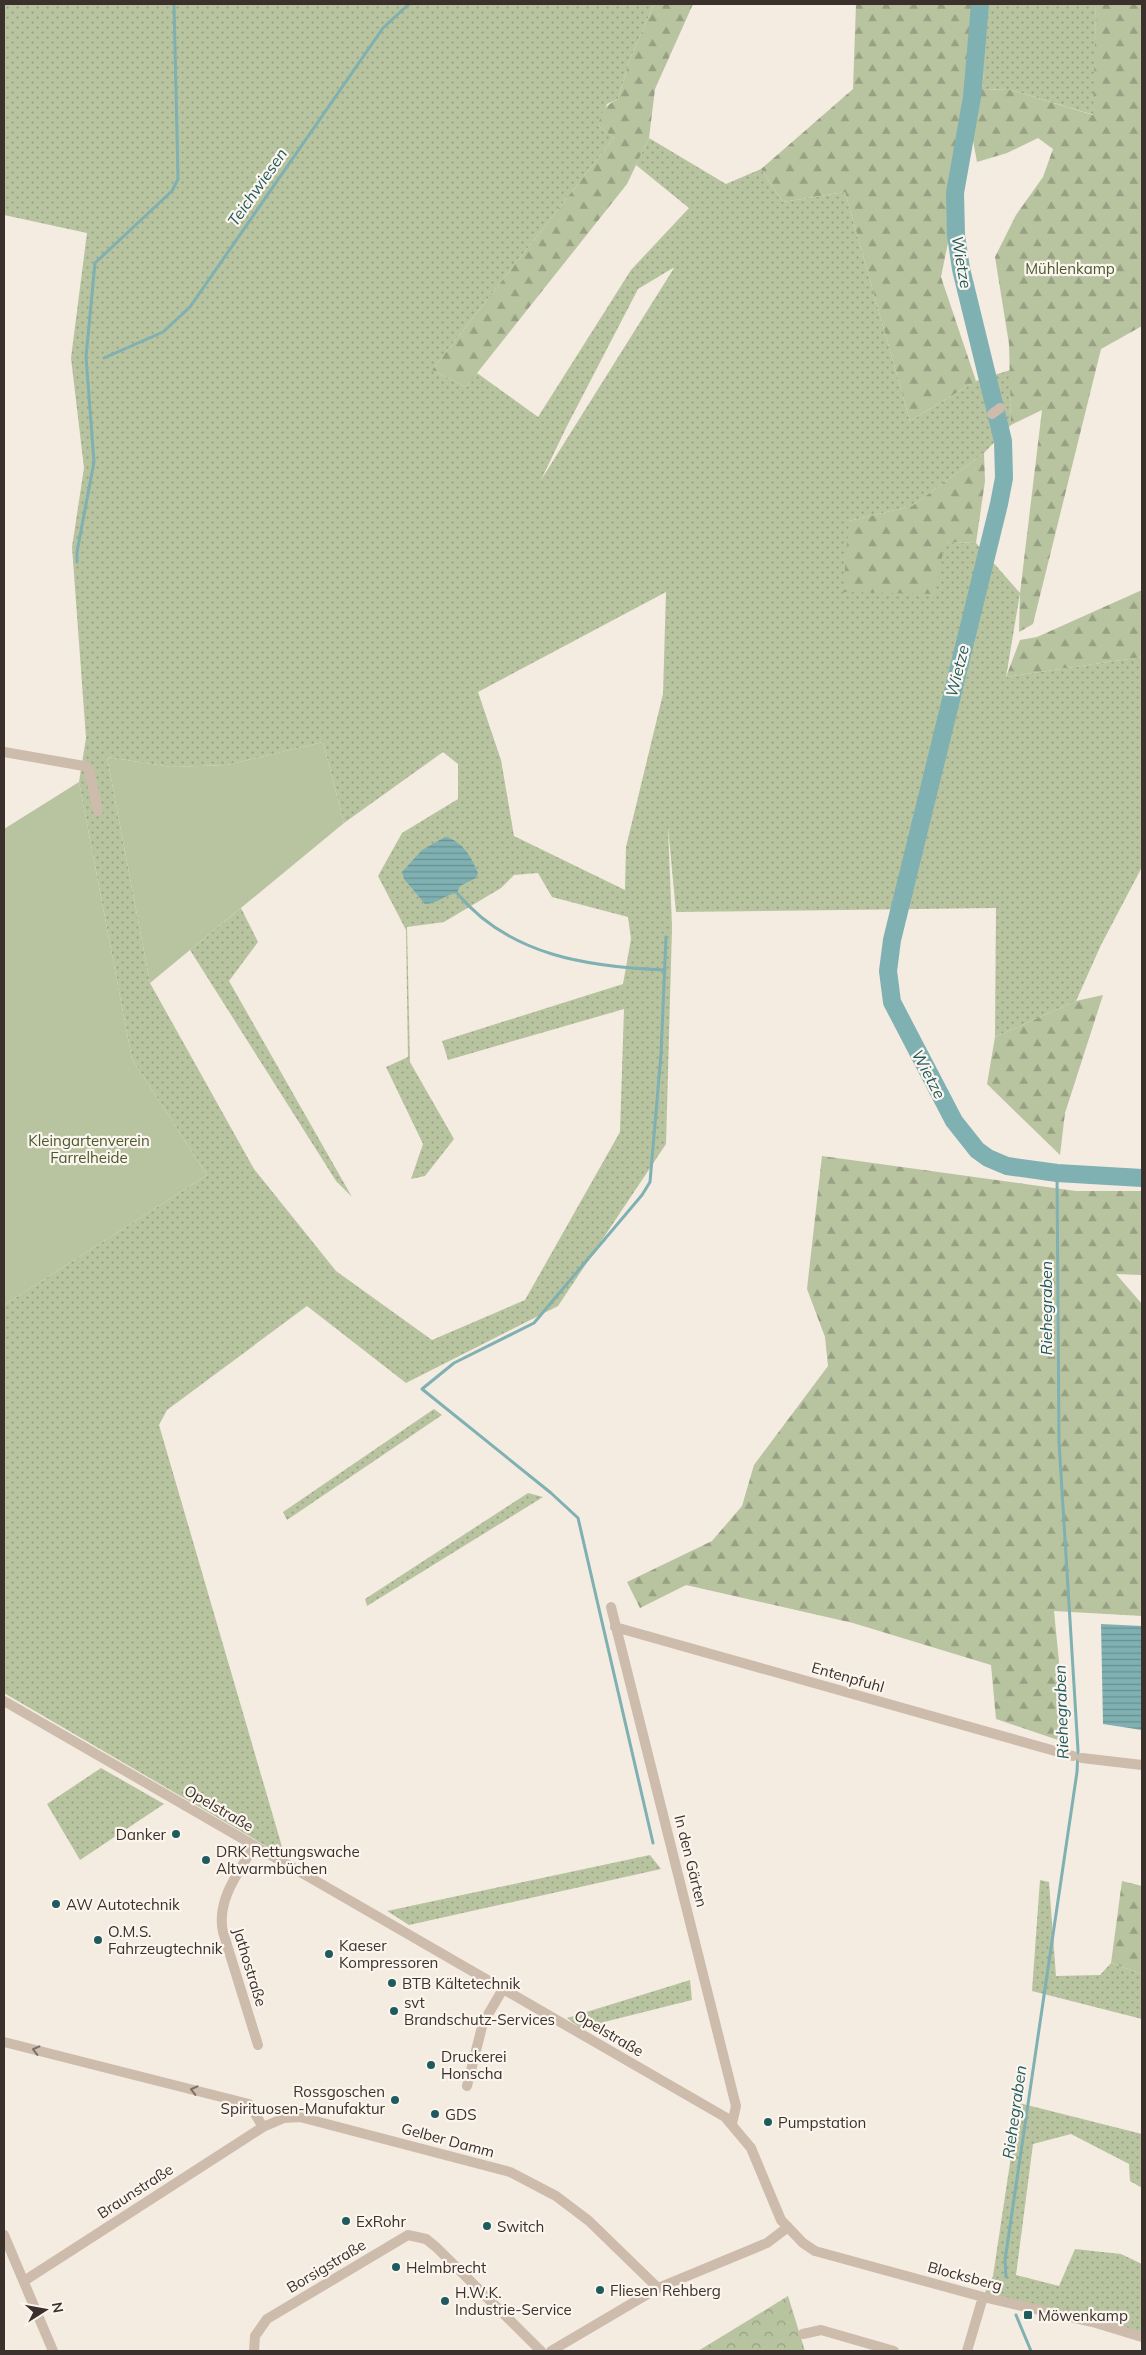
<svg xmlns="http://www.w3.org/2000/svg" width="1146" height="2355" font-family="Mulish,sans-serif">
<style>
.grass{fill:url(#grass-dots);fill-rule:evenodd}
.forest{fill:url(#forest-firs)}
.park{fill:url(#park-crowns)}
.garden{fill:#b8c4a0}
.water{fill:url(#water-rules)}
.lines{fill:none;stroke-linecap:round;stroke-linejoin:round}
.stream{stroke:#7fb0b2;stroke-width:3}
.river{stroke:#7fb0b2;stroke-width:18}
.street{stroke:#cdbbac;stroke-width:10}
.oneway{stroke:#7d6f65}
.poi-dot{fill:#1f5a5e;stroke:#fbf5ee;stroke-width:2}
.labels{text-anchor:middle;dominant-baseline:central;stroke-width:4.5;stroke-linejoin:round;paint-order:stroke}
.park-label{font-size:15px;fill:#4a5a2e;stroke:#fbf5ee}
.street-label{font-size:15px;fill:#3b302b;stroke:#fbf5ee}
.poi-label{font-size:15px;fill:#3b302b;stroke:#fbf5ee;text-anchor:start}
.water-label{font-size:16px;font-style:italic;fill:#1f5a5e;stroke:#fbf5ee}
</style>
<defs>
<pattern id="grass-dots" width="8" height="8" patternUnits="userSpaceOnUse" patternTransform="scale(1.25)"><rect width="8" height="8" fill="#b8c4a0"/><path d="M2 2h.1M6 6h.1" fill="none" stroke="#97a083" stroke-width="1.8" stroke-linecap="round"/></pattern>
<pattern id="forest-firs" width="22" height="20" patternUnits="userSpaceOnUse" patternTransform="scale(1.25)"><rect width="22" height="20" fill="#b8c4a0"/><path d="M5 1l3.5 6h-7zM16 11l3.5 6h-7z" fill="#97a083"/></pattern>
<pattern id="park-crowns" width="20" height="18" patternUnits="userSpaceOnUse" patternTransform="scale(1.25)"><rect width="20" height="18" fill="#b8c4a0"/><path d="M2 6a3 3 0 1 1 6 0M12 15a3 3 0 1 1 6 0" fill="none" stroke="#97a083"/></pattern>
<pattern id="water-rules" width="6" height="5" patternUnits="userSpaceOnUse" patternTransform="scale(1.25)"><rect width="6" height="5" fill="#7fb0b2"/><path d="M0 2.5h6" fill="none" stroke="#699091"/></pattern>
</defs>
<rect width="100%" height="100%" fill="#f4ebe1"/>
<path class="grass" d="M4,4H654L630,59L618,99L607,104L599,126L614,138L432,370L466,387L477,373L538,417L631,270L689,208L636,165L649,138L726,184L761,169L783,202L845,192L910,421L976,381L1010,370L1011,425L984,453L912,506L849,521L945,542L976,543L1020,593L1006,677L1142,657V867L1101,945L1076,1001L995,1037L996,908L676,912L668,827L672,927L666,1144L558,1306L406,1383L307,1306L167,1410L159,1425L285,1857L4,1693V1305L207,1175L132,1059L79,782L86,738L72,547L84,468L71,358L87,233L4,215ZM673,268H674L541,480L567,426L638,289ZM666,592L663,694L626,847L625,890L514,836L501,760L478,692ZM323,742L344,823L443,752L458,764V799L402,833L378,876L406,930L408,1057L386,1067L423,1144L411,1179L425,1176L454,1139L410,1062L407,927L444,922L501,888L514,875L538,873L552,897L628,917L631,939L623,984L442,1041L448,1060L624,1009L620,1132L525,1300L432,1340L336,1271L254,1169L150,983L107,757L171,767L227,765Z
M984,4H1096L1094,115L1008,89L983,90Z
M241,908L258,942L229,981L352,1197L336,1181L190,950Z
M434,1409L442,1415L287,1520L283,1512Z
M528,1493L543,1497L367,1606L365,1599Z
M101,1768L164,1804L80,1860L47,1804Z
M650,1855L661,1869L409,1925L387,1911Z
M1040,1880L1049,1882L1056,1976L1100,1975L1111,1963L1142,1974V2019L1032,1991Z
M690,1980L692,2000L580,2028L567,2018Z
M1019,2103L1142,2134V2188L1130,2181L1129,2164L1071,2134L1033,2144L1016,2275L1059,2286L1075,2249L1121,2254L1142,2264V2339L983,2297L993,2276Z"/>
<path class="forest" d="M654,4H693L655,89L649,138L627,184L466,387L432,370L614,138L599,126C600,111 606,105 618,99L630,59Z
M856,4H984L983,90L1008,89L1093,115L1096,4H1142V326L1101,349L1033,624L1019,632L1020,593L1042,410L1011,425L1009,344L995,257L1016,215L1043,177L1053,149L1038,138L1007,153L977,162L971,130L941,277L976,381L910,421L845,192L783,202L761,169L853,89Z
M984,453L985,481L976,543L945,542L935,594L843,592L849,521L912,506Z
M1142,590V657L1006,677L1020,640L1037,637Z
M1103,995L1065,1113L1060,1155L987,1084L995,1037L1076,1001Z
M822,1156L1076,1191H1142V1275L1116,1274L1142,1304V1616L1054,1611L1067,1743L996,1719L991,1665L853,1623L686,1585L640,1608L627,1582L712,1541L742,1506L754,1465L828,1366L825,1337L807,1289Z
M1122,1881L1142,1886V1974L1111,1963Z"/>
<path class="park" d="M788,2296L805,2351H698Z"/>
<path class="garden" d="M323,742L344,823L150,983L107,757L171,767L227,765Z
M79,782L132,1059L207,1175L4,1305V829Z"/>
<path class="water" d="M445,837C462,840 472,858 478,873L476,878L460,886L457,893C445,894 438,904 425,904L404,879L402,872L422,850Z
M1101,1624L1142,1626V1730L1103,1724Z"/>
<g class="lines">
<path class="stream" d="M104,358L163,332L190,307L383,28L409,4
M77,562V552L94,462L86,357L95,263L172,191L178,179L174,4
M457,893C509,956 589,967 665,970
M653,1843L578,1518L551,1493L422,1389L454,1363L534,1323L642,1195L650,1182L661,1054L666,937
M1006,2277L1005,2260L1077,1772L1078,1750L1059,1442L1057,1173
M1016,2315L1031,2351"/>
<path class="river" d="M980,4L972,97L955,193L956,235L961,269L1003,441L1004,478L999,504L892,940L888,971L892,1002L954,1121L977,1150L988,1158L1007,1166L1057,1173L1142,1178"/>
<path class="street" d="M992,414L1000,408
M4,752L84,766L89,769L98,811
M611,1607L736,2106L732,2124
M615,1627L1073,1756
M4,1701L725,2117L751,2148L781,2220L803,2243L815,2251L983,2297L1096,2323L1142,2337
M1082,1758L1142,1765
M254,1846C239,1872 216,1900 223,1932L258,2045
M4,2042L249,2104L263,2127
M467,2086L483,2023L503,1989
M4,2235L53,2351
M24,2281L263,2127L284,2118L300,2117L510,2172L556,2196L589,2221L658,2288
M803,2334L821,2330L894,2351
M254,2351L255,2336L267,2319L408,2235L426,2239L436,2247L541,2351
M551,2351L658,2288L767,2243L788,2227
M967,2351L983,2297"/>
</g>
<defs><path id="oneway-chevron" d="M-2-3.5L2.5 0L-2 3.5" fill="none" stroke-width="1.6" stroke-linecap="round" stroke-linejoin="round" transform="scale(1.25)"/></defs>
<g class="oneway">
<use href="#oneway-chevron" transform="translate(36 2050) rotate(-166)"/>
<use href="#oneway-chevron" transform="translate(194 2090) rotate(-166)"/>
</g>
<g class="poi-dot">
<circle cx="176" cy="1834" r="5"/>
<circle cx="206" cy="1860" r="5"/>
<circle cx="56" cy="1904" r="5"/>
<circle cx="98" cy="1940" r="5"/>
<circle cx="329" cy="1954" r="5"/>
<circle cx="392" cy="1983" r="5"/>
<circle cx="394" cy="2011" r="5"/>
<circle cx="431" cy="2065" r="5"/>
<circle cx="395" cy="2100" r="5"/>
<circle cx="435" cy="2114" r="5"/>
<circle cx="768" cy="2122" r="5"/>
<circle cx="346" cy="2221" r="5"/>
<circle cx="487" cy="2226" r="5"/>
<circle cx="396" cy="2267" r="5"/>
<circle cx="600" cy="2290" r="5"/>
<circle cx="445" cy="2301" r="5"/>
<rect x="1023" y="2310" width="10" height="10" rx="2.5"/>
</g>
<g class="labels">
<g class="park-label">
<text x="1070" y="268">Mühlenkamp</text>
<text x="89" y="1140">Kleingartenverein<tspan x="89" dy="17">Farrelheide</tspan></text>
</g>
<g class="street-label">
<text transform="translate(848 1677) rotate(16)">Entenpfuhl</text>
<text transform="translate(219 1808) rotate(30)">Opelstraße</text>
<text transform="translate(691 1861) rotate(76)">In den Gärten</text>
<text transform="translate(250 1967) rotate(73)">Jathostraße</text>
<text transform="translate(609 2033) rotate(30)">Opelstraße</text>
<text transform="translate(448 2140) rotate(15)">Gelber Damm</text>
<text transform="translate(135 2191) rotate(-33)">Braunstraße</text>
<text transform="translate(326 2266) rotate(-31)">Borsigstraße</text>
<text transform="translate(965 2276) rotate(15)">Blocksberg</text>
</g>
<g class="poi-label">
<text x="166" y="1834" text-anchor="end">Danker</text>
<text x="216" y="1851">DRK Rettungswache<tspan x="216" dy="17">Altwarmbüchen</tspan></text>
<text x="66" y="1904">AW Autotechnik</text>
<text x="108" y="1931">O.M.S.<tspan x="108" dy="17">Fahrzeugtechnik</tspan></text>
<text x="339" y="1945">Kaeser<tspan x="339" dy="17">Kompressoren</tspan></text>
<text x="402" y="1983">BTB Kältetechnik</text>
<text x="404" y="2002">svt<tspan x="404" dy="17">Brandschutz-Services</tspan></text>
<text x="441" y="2056">Druckerei<tspan x="441" dy="17">Honscha</tspan></text>
<text x="385" y="2091" text-anchor="end">Rossgoschen<tspan x="385" dy="17">Spirituosen-Manufaktur</tspan></text>
<text x="445" y="2114">GDS</text>
<text x="778" y="2122">Pumpstation</text>
<text x="356" y="2221">ExRohr</text>
<text x="497" y="2226">Switch</text>
<text x="406" y="2267">Helmbrecht</text>
<text x="610" y="2290">Fliesen Rehberg</text>
<text x="455" y="2292">H.W.K.<tspan x="455" dy="17">Industrie-Service</tspan></text>
<text x="1038" y="2315">Möwenkamp</text>
</g>
<g class="water-label">
<text transform="translate(257 187) rotate(-55)">Teichwiesen</text>
<text transform="translate(962 262) rotate(80)">Wietze</text>
<text transform="translate(957 671) rotate(-76)">Wietze</text>
<text transform="translate(929 1074) rotate(62)">Wietze</text>
<text transform="translate(1046 1308) rotate(-90)">Riehegraben</text>
<text transform="translate(1061 1712) rotate(-92)">Riehegraben</text>
<text transform="translate(1014 2112) rotate(-82)">Riehegraben</text>
</g>
</g>
<rect width="1146" height="2355" fill="none" stroke="#3b302b" stroke-width="10"/>
<g transform="translate(45 2310) rotate(79)" stroke="#fbf5ee" stroke-width="4" paint-order="stroke">
<path d="M0-4L9 19L0 12L-9 19Z" fill="#3b302b"/>
<text y="-8" font-size="14" font-weight="bold" text-anchor="middle" fill="#3b302b">N</text>
</g>
</svg>
